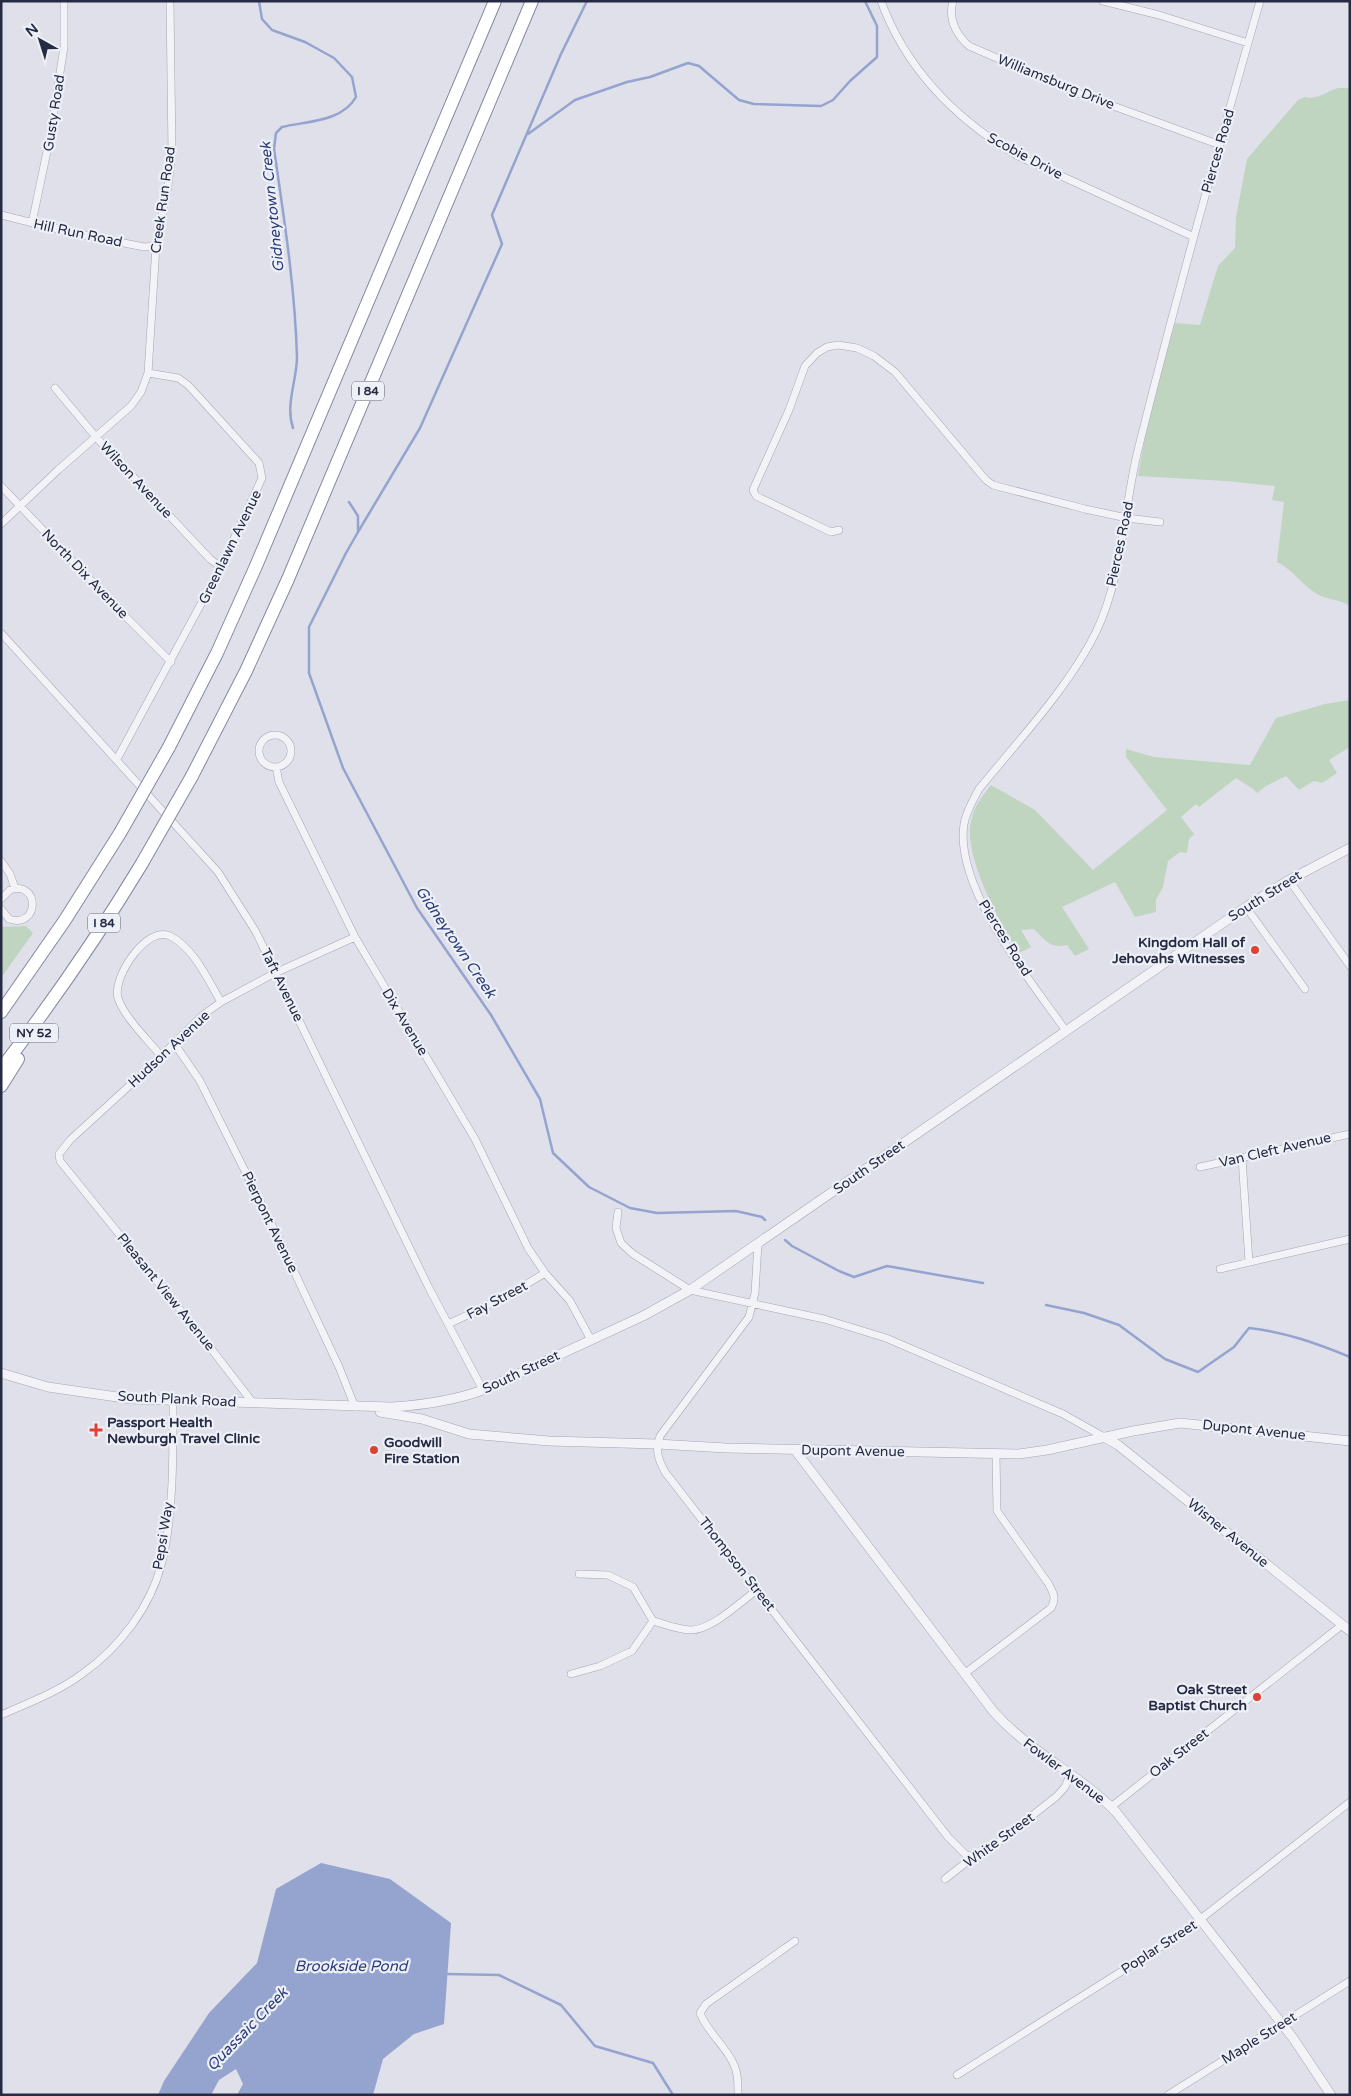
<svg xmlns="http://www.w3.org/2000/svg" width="1351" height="2096" font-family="'Varela Round',sans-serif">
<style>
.green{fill:#bfd5bf}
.water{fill:#95a4ce}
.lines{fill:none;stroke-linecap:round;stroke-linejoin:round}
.stream{stroke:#95a4ce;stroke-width:2.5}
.minor-casing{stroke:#a4a6b5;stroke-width:8}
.tertiary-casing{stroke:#a4a6b5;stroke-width:10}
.motorway-casing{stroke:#8489a2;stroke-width:14}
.minor{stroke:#f2f2f7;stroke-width:7}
.tertiary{stroke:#f2f2f7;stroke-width:9}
.motorway{stroke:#fff;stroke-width:12}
.motorway-bridge-casing{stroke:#8489a2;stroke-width:14;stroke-linecap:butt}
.motorway-bridge{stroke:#fff;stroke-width:12}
.poi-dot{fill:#dd4335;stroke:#eef0f7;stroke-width:2}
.labels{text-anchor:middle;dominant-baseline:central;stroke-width:4.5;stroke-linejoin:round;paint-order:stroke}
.shield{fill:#eef0f7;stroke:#626579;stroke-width:1}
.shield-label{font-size:12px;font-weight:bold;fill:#262a43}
.street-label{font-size:14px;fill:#262a43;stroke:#eef0f7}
.poi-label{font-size:14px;font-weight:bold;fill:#262a43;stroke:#eef0f7;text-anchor:end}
.water-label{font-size:15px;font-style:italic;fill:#2b3c7b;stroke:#eef0f7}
</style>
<rect width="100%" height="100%" fill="#dfe0ea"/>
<path class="green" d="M1338,88H1350V606C1340,599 1327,600 1317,594C1302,585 1292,569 1277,562L1284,502L1272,500L1275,486L1226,481L1138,476C1146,424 1161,373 1175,323L1200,325L1218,266L1235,248L1236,217L1247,159L1298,100L1305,97C1315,101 1328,91 1338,88Z
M1350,700V750L1348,748L1329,760L1337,773L1322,783L1314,781L1299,790L1286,776L1266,786L1257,793L1253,789L1236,778L1199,807L1196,804L1181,817L1194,834L1189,839L1187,853L1180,852L1168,861L1163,887L1156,900V912L1135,917L1115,882L1062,907L1089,949L1075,956L1067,945C1050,949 1045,940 1034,929L1021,930L1031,947L1019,953C1000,924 963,856 971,821C974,806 982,797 991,785L1035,810L1093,870L1167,810L1126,757V749L1154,757L1250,765L1276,718L1325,704Z
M26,926L33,933L1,978V927Z"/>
<path class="water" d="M321,1863L390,1879L451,1923L444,2024L414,2034L383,2059L373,2095H237L243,2084L236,2069L219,2080L211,2095H158L164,2081L209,2013L257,1963L276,1889Z"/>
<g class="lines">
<path class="stream" d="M259,1L262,19L272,30L305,42L334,58L352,77L356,97C342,122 307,121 282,127L276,133L274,149C284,218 295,287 297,357C297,380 285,405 293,428
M528,134L575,100L627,82L650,77L688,63L699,66L739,100L754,104L821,106L833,100L850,81L877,57V26L865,1
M349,502L358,516V532L346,553L309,627V673L343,768L417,908L491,1015L540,1099L553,1153L589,1187L630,1208L657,1213L736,1211L762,1217L765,1220
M358,532L420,428L502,244L492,215L561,54L587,1
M785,1240L792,1246L839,1271L854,1277L887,1266L983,1283
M1046,1305L1084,1313L1119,1325L1165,1359L1198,1372L1234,1347L1249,1328C1285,1332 1316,1343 1350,1357
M446,1974L499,1975L561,2005L595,2046L653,2063L673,2095"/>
<g class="minor-casing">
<path id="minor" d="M881,1C906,69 957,120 1018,156L1194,237
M953,1C948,19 956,34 969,46L1075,92L1220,145
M1103,1L1159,15L1248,43
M1,215L74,233L144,247L156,246
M32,223L50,137L64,47V1
M55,388L96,437L210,559L221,567
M1,486L123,614L171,662
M1,524L58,470L131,406L141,392L148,373L156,246L168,186L172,154L170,1
M839,530L831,532L756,496L753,490L789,410L805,366L817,353L827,347L838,345L857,348L874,356L895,372L986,480L993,485L1085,509L1127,518L1160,522
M1,633L218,872L256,932L429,1288L483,1390
M259 751a16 16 0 1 1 32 0a16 16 0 1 1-32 0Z
M117,759L221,567L262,478L259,463L188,385L178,378L148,373
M276,767L279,782L355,937L475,1139L528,1248L545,1273L570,1301L591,1340
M1,861L10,874L15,888
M1289,880L1350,966
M1,899L10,890C40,880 40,929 9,919L1,909
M1246,907L1305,989
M1066,1031C1031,981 954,888 964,824C966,812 973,800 979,789C1018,741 1069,687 1096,632C1124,574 1123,507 1139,446C1176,297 1218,149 1260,1
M174,1043L200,1081L279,1239L339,1367L355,1407
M161,1056C148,1040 124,1017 118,998C112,977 147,925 170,936C194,948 208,980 221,1002
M1242,1158L1249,1262
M1200,1167L1350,1134
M618,1212L616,1228L621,1243L633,1254L690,1290L824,1319L886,1338L1063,1414L1104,1437
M758,1244L755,1293L749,1317L660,1436C655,1450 658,1459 665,1472L948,1837L965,1854L973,1857
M1220,1269L1350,1239
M448,1324C482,1309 513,1293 545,1273
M253,1403L199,1333L60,1161L59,1154L70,1140L152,1065L203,1015L221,1002L275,973L355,937
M579,1574L608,1575L633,1587L653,1621C665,1624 678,1630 691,1630C712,1630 740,1602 757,1590
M571,1674L600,1666L632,1651L653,1621
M964,1674L1051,1608C1057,1598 1053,1592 1048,1583L997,1511L996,1454
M1,1715C28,1703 58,1692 82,1674C119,1648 151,1607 162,1562C174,1513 173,1451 173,1400
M1111,1807L1342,1625
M945,1879L973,1857L986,1852L1057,1796L1065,1787L1070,1775
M957,2075L1184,1932L1350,1802
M738,2095C738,2088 738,2081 737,2075C733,2051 708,2035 700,2013L706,2004L795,1941
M1168,2095L1350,1981"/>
</g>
<g class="tertiary-casing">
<path id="tertiary" d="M1,1373L48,1387L131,1399L392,1407C423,1405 453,1401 483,1390L643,1316L690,1290L1246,907L1289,880L1350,848
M380,1412L422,1419L469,1434L549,1441L657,1444L726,1448L1019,1454L1047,1450L1133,1431L1180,1423L1350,1441
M1104,1437L1118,1445L1350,1631
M795,1450L993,1711C1028,1751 1079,1774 1116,1812L1293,2038L1331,2095"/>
</g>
<g class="motorway-casing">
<path id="motorway" d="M169,747L217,653L256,566L495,1
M192,776L246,671L288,579L532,1
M1,1012L65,920L120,833
M1,1069C51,1004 98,936 141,865
M1,1086L18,1059"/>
</g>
<use href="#minor" class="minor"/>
<use href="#tertiary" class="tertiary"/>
<use href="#motorway" class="motorway"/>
<g class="motorway-bridge-casing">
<path id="motorway-bridge" d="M120,833L169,747
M141,865L192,776"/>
</g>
<use href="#motorway-bridge" class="motorway-bridge"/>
</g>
<g class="poi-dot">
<circle cx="1255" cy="950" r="5"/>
<path d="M93.5 1422.5h5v5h5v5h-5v5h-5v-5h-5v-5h5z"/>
<circle cx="374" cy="1450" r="5"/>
<circle cx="1257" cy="1697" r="5"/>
</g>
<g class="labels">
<g class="shield">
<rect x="352" y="381.5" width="32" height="19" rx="4"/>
<rect x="88" y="913.5" width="32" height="19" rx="4"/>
<rect x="10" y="1023.5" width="48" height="19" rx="4"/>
</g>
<g class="shield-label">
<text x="368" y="391">I 84</text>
<text x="104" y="923">I 84</text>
<text x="34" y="1033">NY 52</text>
</g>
<g class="street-label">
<text transform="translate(1056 82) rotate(22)">Williamsburg Drive</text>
<text transform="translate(54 113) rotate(-81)">Gusty Road</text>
<text transform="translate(1218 151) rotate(-74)">Pierces Road</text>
<text transform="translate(1025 156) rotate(28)">Scobie Drive</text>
<text transform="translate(163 200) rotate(-82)">Creek Run Road</text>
<text transform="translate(78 233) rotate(12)">Hill Run Road</text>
<text transform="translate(136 480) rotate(47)">Wilson Avenue</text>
<text transform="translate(1120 544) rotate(-78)">Pierces Road</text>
<text transform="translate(230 547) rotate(-64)">Greenlawn Avenue</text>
<text transform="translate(85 574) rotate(46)">North Dix Avenue</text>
<text transform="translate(1265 896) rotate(-32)">South Street</text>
<text transform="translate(1005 938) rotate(58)">Pierces Road</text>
<text transform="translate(282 985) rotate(64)">Taft Avenue</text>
<text transform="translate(405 1022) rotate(59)">Dix Avenue</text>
<text transform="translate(169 1049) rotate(-43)">Hudson Avenue</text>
<text transform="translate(1275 1150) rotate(-13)">Van Cleft Avenue</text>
<text transform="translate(869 1167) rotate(-35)">South Street</text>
<text transform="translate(270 1222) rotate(64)">Pierpont Avenue</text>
<text transform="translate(166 1292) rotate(51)">Pleasant View Avenue</text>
<text transform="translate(497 1300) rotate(-28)">Fay Street</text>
<text transform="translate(521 1372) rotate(-25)">South Street</text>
<text transform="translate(177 1399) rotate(3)">South Plank Road</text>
<text transform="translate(1254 1430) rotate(6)">Dupont Avenue</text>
<text transform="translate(853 1451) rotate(1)">Dupont Avenue</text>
<text transform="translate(1228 1533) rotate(39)">Wisner Avenue</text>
<text transform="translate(163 1536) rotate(-81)">Pepsi Way</text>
<text transform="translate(737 1564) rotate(52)">Thompson Street</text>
<text transform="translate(1179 1753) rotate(-38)">Oak Street</text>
<text transform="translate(1064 1771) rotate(37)">Fowler Avenue</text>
<text transform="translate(999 1840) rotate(-36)">White Street</text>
<text transform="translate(1159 1947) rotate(-33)">Poplar Street</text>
<text transform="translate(1259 2038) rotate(-32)">Maple Street</text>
</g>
<g class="poi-label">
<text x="1245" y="942">Kingdom Hall of<tspan x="1245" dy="16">Jehovahs Witnesses</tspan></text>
<text x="107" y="1422" text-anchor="start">Passport Health<tspan x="107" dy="16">Newburgh Travel Clinic</tspan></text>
<text x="384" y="1442" text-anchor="start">Goodwill<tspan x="384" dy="16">Fire Station</tspan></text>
<text x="1247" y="1689">Oak Street<tspan x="1247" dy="16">Baptist Church</tspan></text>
</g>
<g class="water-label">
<text transform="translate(272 207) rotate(-96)">Gidneytown Creek</text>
<text transform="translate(456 942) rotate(56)">Gidneytown Creek</text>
<text x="351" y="1966">Brookside Pond</text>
<text transform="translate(247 2029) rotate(-46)">Quassaic Creek</text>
</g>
</g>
<rect width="1351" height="2096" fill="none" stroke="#262a43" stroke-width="5"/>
<g transform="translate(40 40) rotate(321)" stroke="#eef0f7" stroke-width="4" paint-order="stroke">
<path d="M0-4L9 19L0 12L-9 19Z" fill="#262a43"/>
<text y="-8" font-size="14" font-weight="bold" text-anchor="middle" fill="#262a43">N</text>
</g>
</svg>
